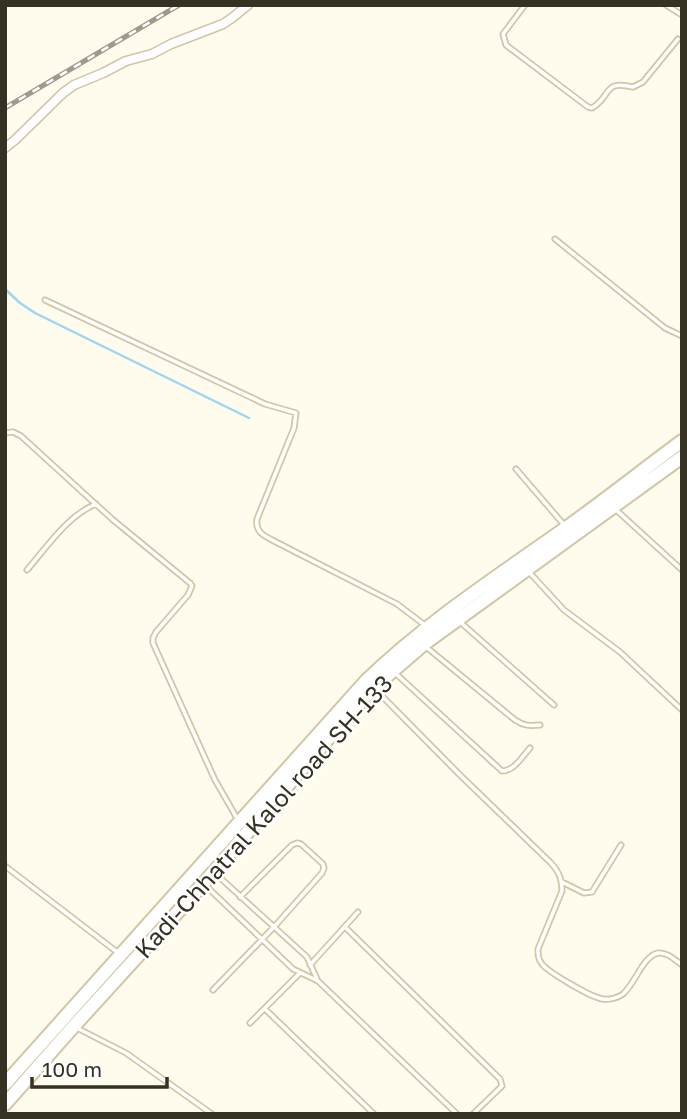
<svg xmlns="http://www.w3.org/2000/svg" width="687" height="1119" font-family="'Golos Text',sans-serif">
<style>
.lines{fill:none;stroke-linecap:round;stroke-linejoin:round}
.stream{stroke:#99d7f3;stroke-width:2.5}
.lane-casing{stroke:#d0c7a5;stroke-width:7}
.street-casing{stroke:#d0c7a5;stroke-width:11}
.primary-casing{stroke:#d0c7a5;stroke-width:16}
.lane{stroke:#fff;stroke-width:3.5}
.street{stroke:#fff;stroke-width:8}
.primary{stroke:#fff;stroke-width:12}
.rail-casing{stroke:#9e9b8d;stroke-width:5}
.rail{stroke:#fff;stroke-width:2.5;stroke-dasharray:8;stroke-linecap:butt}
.labels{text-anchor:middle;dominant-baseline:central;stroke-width:5;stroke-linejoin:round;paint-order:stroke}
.street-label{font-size:24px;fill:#353224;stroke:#fff}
</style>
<rect width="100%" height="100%" fill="#fffbed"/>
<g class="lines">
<path class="stream" d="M5,289L20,303L35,313L249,418"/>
<g class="lane-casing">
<path id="lane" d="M525,5L503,34L506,45L588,107L592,108C613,95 602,80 633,87L643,82L678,39
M666,5L682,15
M555,239L665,328L682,336
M45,300L265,404L296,413L294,428L257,519C255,532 264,536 274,541L397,604L426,626
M5,433L13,432L21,436L112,519L190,583L192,586L188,595L156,632L153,638V643L215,780L238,820
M516,469L565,526
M614,508L682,570
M27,570C47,547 67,516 96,504
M530,573L564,610L620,652L682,710
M459,621L554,705
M425,646L515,720C524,726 530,726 540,725
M394,672L502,771C514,771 522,757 530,748
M375,689L459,774L551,863C559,872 562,879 562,891L538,949C538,955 538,959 542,964C548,972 592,998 603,999C609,1000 618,998 623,994C635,984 643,956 658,953C667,952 675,960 682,965
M5,866L117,952
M217,875L307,957L317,979
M562,882L584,893L592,892L621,845
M205,885L293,969L318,981L457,1114
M345,927L500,1079L502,1086L473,1114
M310,965L358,912
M213,990L274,927L322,873L324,868L323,864L301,844L297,843L292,845L240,897
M265,1009L374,1114
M250,1023L300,973
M75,1027L126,1053L212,1114"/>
</g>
<g class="street-casing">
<path id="street" d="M5,148L15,140L63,93L74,85L103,73L126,61L152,54L171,44L223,24L232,18L248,5"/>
</g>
<g class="primary-casing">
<path id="primary" d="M5,1084L366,681C426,623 498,576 566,528C605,500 643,470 682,441
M5,1104L73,1027L204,883L324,743L373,688L424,644L682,457"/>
</g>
<use href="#lane" class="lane"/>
<use href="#street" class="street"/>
<use href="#primary" class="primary"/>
<g class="rail-casing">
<path id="rail" d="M5,108L179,5"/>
</g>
<use href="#rail" class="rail"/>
</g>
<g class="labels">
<g class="street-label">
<text transform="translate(263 816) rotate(-48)">Kadi-Chhatral Kalol road SH-133</text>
</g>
</g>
<rect width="687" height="1119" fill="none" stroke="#353224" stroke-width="14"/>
<path d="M32 1077v10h135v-10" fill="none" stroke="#353224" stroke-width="3.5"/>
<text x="42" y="1077" font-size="21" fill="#353224" stroke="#ffffff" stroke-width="5" paint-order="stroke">100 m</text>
</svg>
